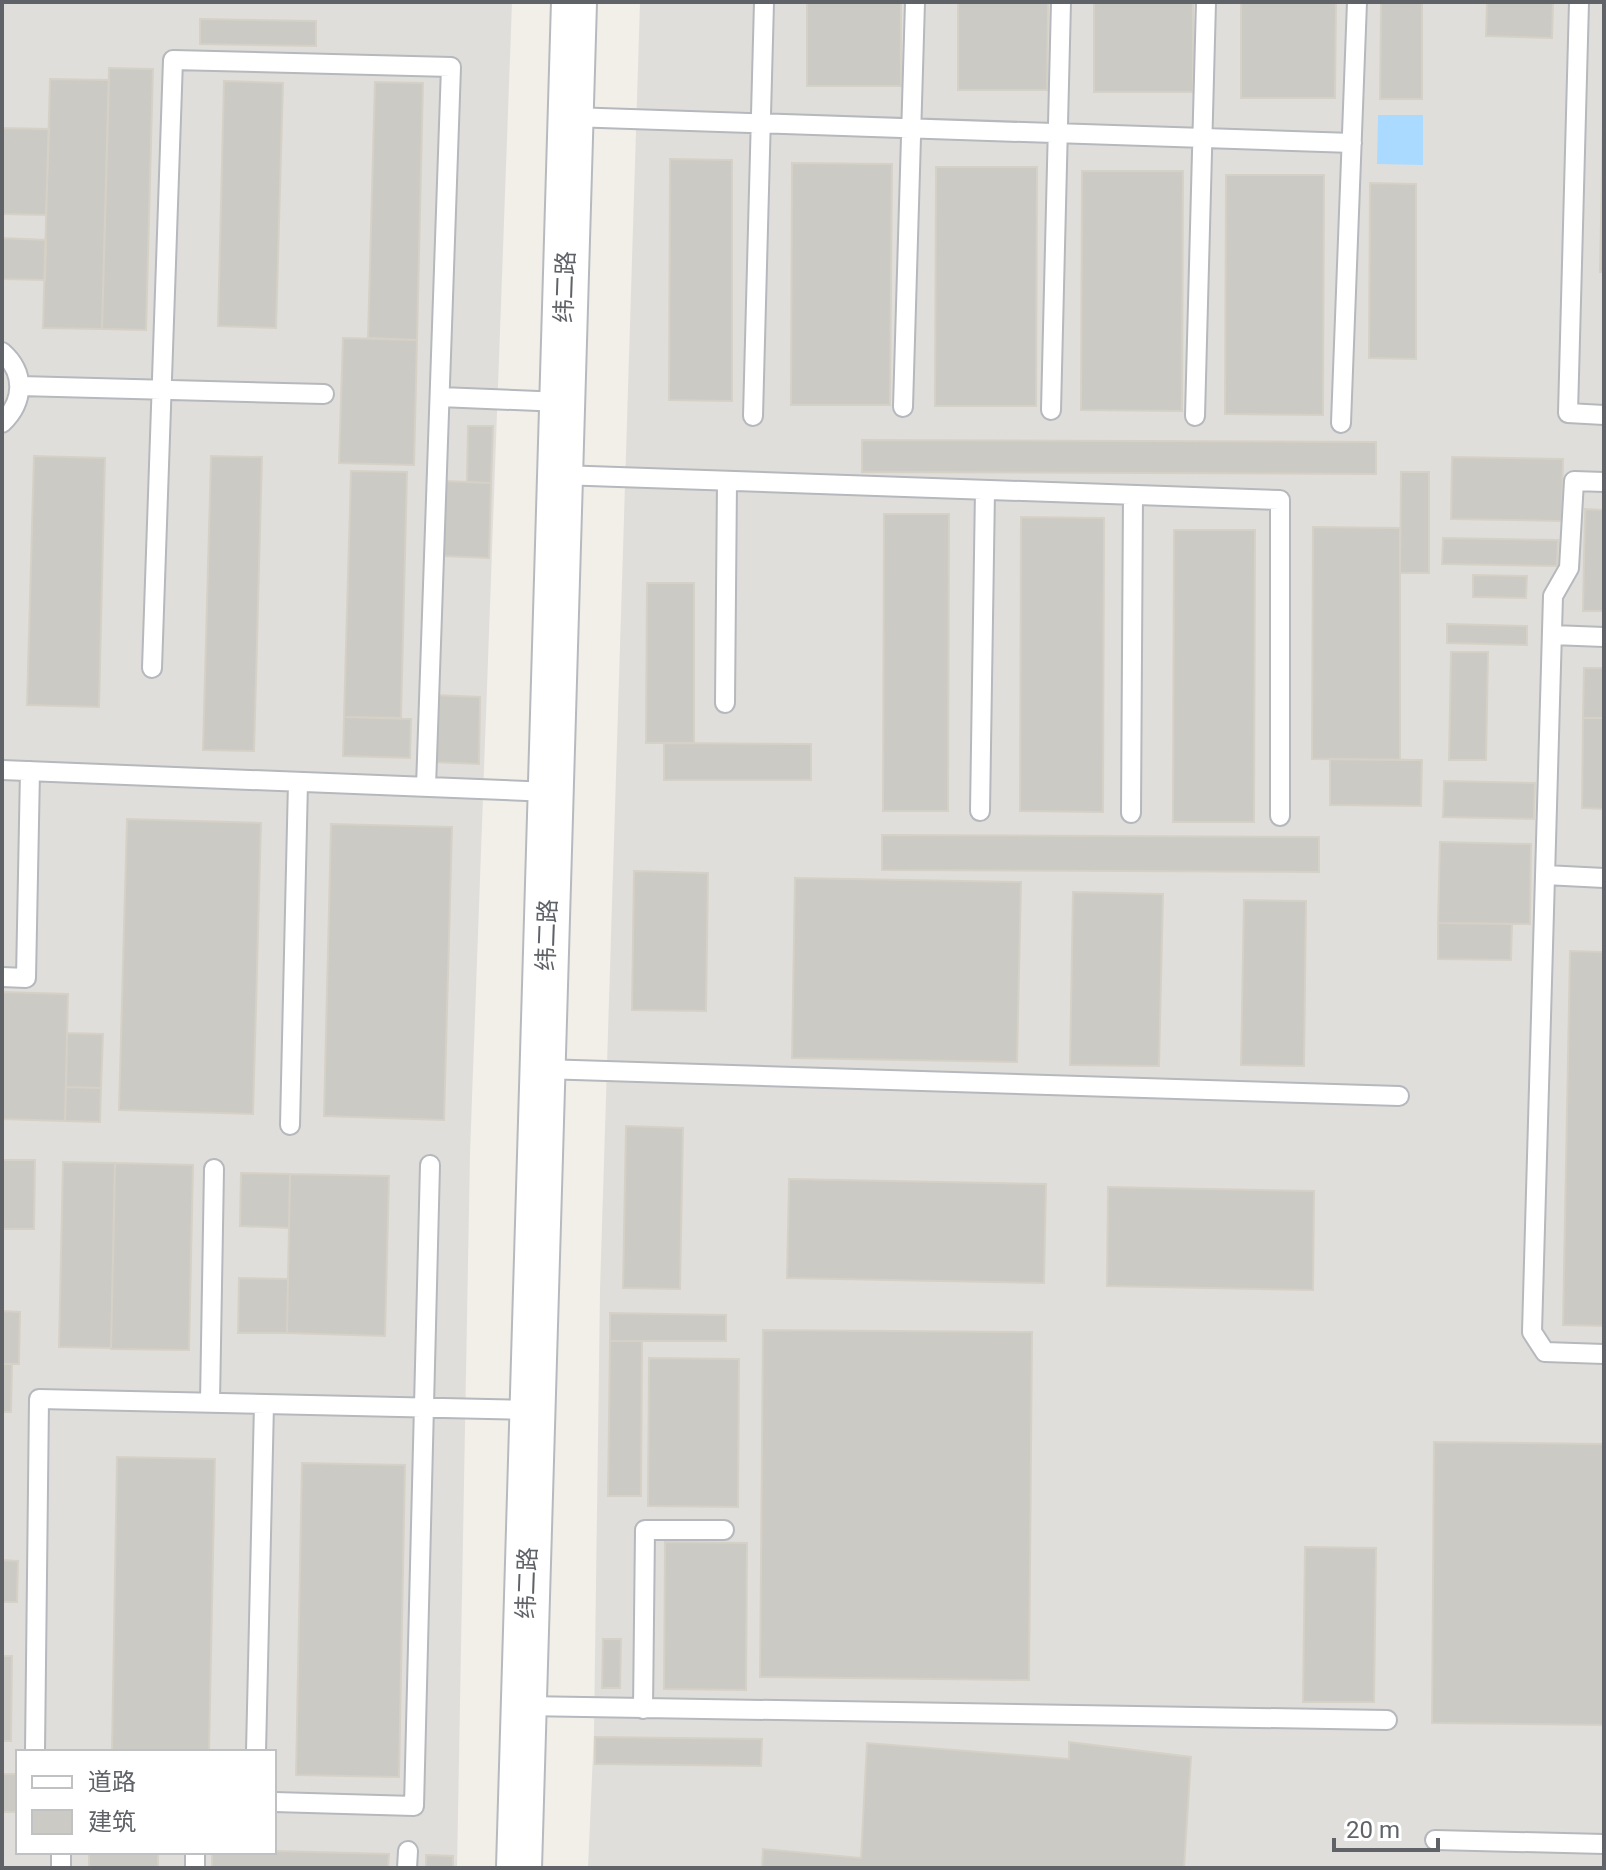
<svg xmlns="http://www.w3.org/2000/svg" width="1606" height="1870" font-family="Roboto,'Noto Sans SC',sans-serif">
<style>
.industrial{fill:#e0deda;fill-rule:evenodd}
.water{fill:#aadaff}
.building{fill:#cccac5;stroke:#d6d1c6;stroke-width:2}
.lines{fill:none;stroke-linecap:round;stroke-linejoin:round}
.lane-casing{stroke:#b5b8bc;stroke-width:22}
.secondary-casing{stroke:#b6babf;stroke-width:48}
.lane{stroke:#fff;stroke-width:18}
.secondary{stroke:#fff;stroke-width:44}
.labels{text-anchor:middle;dominant-baseline:central;stroke-width:6;stroke-linejoin:round;paint-order:stroke}
.street-label{font-size:24px;fill:#5f6368;stroke:#fff}
</style>
<rect width="100%" height="100%" fill="#f1efe8"/>
<path class="industrial" d="M2,2H512L470,1153L457,1868H2ZM18,1752H274V1852H18Z
M640,2H1604V1868H588L594,1731L600,1290Z"/>
<path class="water" d="M1378,115H1423V165L1377,164Z"/>
<path class="building" d="M807,2H901V86H807Z
M958,2H1048L1047,90H958Z
M1094,2H1193V92H1094Z
M1241,2H1336L1335,98H1241Z
M1381,2H1422V99H1380Z
M1487,2H1553L1552,38L1486,36Z
M200,19L316,21V46L200,44Z
M109,68L153,69L146,330L102,329Z
M50,79L109,80L102,329L43,328Z
M224,81L283,83L276,328L218,326Z
M375,82L423,83L417,340L368,338Z
M1603,120H1604V272H1600Z
M2,128L49,129L46,215L2,214Z
M670,159L732,160V401L669,400Z
M792,163L892,164L890,405H791Z
M936,167H1037L1036,406H935Z
M1082,171H1183L1182,411L1081,410Z
M1226,175H1324L1323,415L1225,414Z
M1370,183L1416,184V359L1369,358Z
M2,238L46,240L45,280L2,279Z
M343,338L417,340L414,465L339,463Z
M468,426H493L491,483L467,482Z
M862,440L1376,442V474L862,472Z
M34,456L105,458L99,707L27,705Z
M211,456L262,457L254,751L203,750Z
M1452,457L1563,459L1562,521L1451,519Z
M351,471L407,472L401,718L344,717Z
M1401,472H1429V573H1400Z
M445,481L491,483L489,558L443,556Z
M1585,509L1604,510V611H1583Z
M884,514H949L948,811H883Z
M1021,517L1104,518L1103,812L1020,811Z
M1313,527L1400,528V760L1312,759Z
M1174,530H1255L1254,822H1173Z
M1443,538L1558,540L1557,566L1442,564Z
M1473,575L1527,576L1526,598L1473,597Z
M647,583H694V743H646Z
M1447,624L1527,626V645L1447,643Z
M1451,652H1488L1486,760H1449Z
M1584,668H1604V718H1583Z
M434,695L480,697L479,764L432,762Z
M344,717L411,719L410,758L343,756Z
M1583,718H1604V809L1582,808Z
M664,743L811,744V780H664Z
M1330,759L1422,760L1421,806L1330,805Z
M1444,781L1535,783L1534,819L1443,817Z
M127,819L261,823L253,1114L119,1110Z
M331,824L452,827L444,1120L324,1116Z
M882,835L1319,837V872L882,870Z
M1440,842L1531,844L1530,924L1438,923Z
M634,871L708,873L706,1011L632,1010Z
M795,878L1021,882L1017,1062L792,1058Z
M1073,892L1163,894L1159,1066L1070,1065Z
M1244,900L1306,901L1304,1066L1241,1065Z
M1438,923L1512,924L1511,960L1438,959Z
M1570,951L1604,952V1326L1563,1325Z
M2,992L68,994L65,1121L2,1119Z
M67,1033L103,1034L101,1088L66,1087Z
M66,1087L101,1088L100,1122L65,1121Z
M626,1126L683,1128L680,1289L623,1288Z
M2,1160H35L34,1229H2Z
M63,1162L115,1163L111,1348L59,1347Z
M115,1163L193,1165L189,1350L111,1349Z
M241,1173L290,1174L289,1228L240,1226Z
M290,1174L389,1176L385,1336L287,1333Z
M789,1179L1046,1184L1044,1283L787,1278Z
M1108,1187L1314,1191L1313,1290L1107,1286Z
M239,1278L288,1279L287,1333H238Z
M2,1311L20,1312L19,1364H2Z
M610,1313L726,1315V1341H610Z
M763,1330L1032,1332L1029,1680L760,1677Z
M610,1341H642L641,1496H608Z
M649,1358L739,1359L738,1507L648,1506Z
M2,1364H12L11,1412H2Z
M1434,1442L1604,1444V1725L1432,1723Z
M117,1457L215,1459L209,1752H112Z
M302,1463L405,1465L399,1777L296,1775Z
M665,1542L747,1543L746,1690L664,1689Z
M1305,1547L1376,1548L1374,1702H1303Z
M2,1560L18,1561L17,1602H2Z
M603,1639H621L620,1688H602Z
M2,1656H12L11,1741H2Z
M595,1737L762,1739L761,1766L595,1764Z
M1069,1742L1191,1757L1184,1868H762L763,1849L861,1858L867,1743L1069,1759Z
M2,1774H18V1812H2Z
M274,1851L389,1854L388,1868H212V1852Z
M89,1852H158V1868H89Z
M426,1855L453,1856V1868H426Z"/>
<g class="lines">
<g class="lane-casing">
<path id="lane" d="M1579,2L1568,413L1604,415
M571,117L1352,143
M2,352C26,373 24,402 2,423
M20,386L324,394
M440,397L562,402
M903,407L915,2
M1051,410L1061,2
M753,416L764,2
M1195,416L1206,2
M1341,423L1357,2
M560,475L1280,500V816
M1604,482L1574,481L1569,568L1553,596L1532,1332L1545,1352L1604,1354
M1552,635L1604,637
M152,668L173,60L451,67L426,787
M725,703L727,481
M2,770L551,792
M980,811L985,490
M1131,813L1133,495
M1545,875L1604,878
M2,977L26,978L30,771
M543,1069L1399,1096
M290,1125L298,782
M210,1402L214,1169
M524,1706L1387,1720
M643,1709L645,1530H724
M35,1752L39,1399L532,1410
M256,1752L264,1404
M274,1802L414,1806L430,1165
M1435,1840L1604,1844
M61,1868V1852
M195,1868V1852
M407,1868L408,1851"/>
</g>
<g class="secondary-casing">
<path id="secondary" d="M519,1868L574,2"/>
</g>
<use href="#lane" class="lane"/>
<use href="#secondary" class="secondary"/>
</g>
<g class="labels">
<g class="street-label">
<text transform="translate(565 287) rotate(-88)">纬二路</text>
<text transform="translate(547 935) rotate(-88)">纬二路</text>
<text transform="translate(527 1583) rotate(-88)">纬二路</text>
</g>
</g>
<rect width="1606" height="1870" fill="none" stroke="#5f6368" stroke-width="8"/>
<rect x="16" y="1750" width="260" height="104" fill="#ffffff" stroke="#bfc1c3" stroke-width="2"/>
<rect x="32" y="1776" width="40" height="12" fill="#ffffff" stroke="#bfc1c3" stroke-width="2"/>
<text x="88" y="1790" font-size="24" fill="#5f6368">道路</text>
<rect x="32" y="1810" width="40" height="24" fill="#cccac5" stroke="#bfc1c3" stroke-width="2"/>
<text x="88" y="1830" font-size="24" fill="#5f6368">建筑</text>
<path d="M1334 1838v12h104v-12" fill="none" stroke="#5f6368" stroke-width="4"/>
<text x="1346" y="1838" font-size="24" fill="#5f6368" stroke="#ffffff" stroke-width="6" paint-order="stroke">20 m</text>
</svg>
